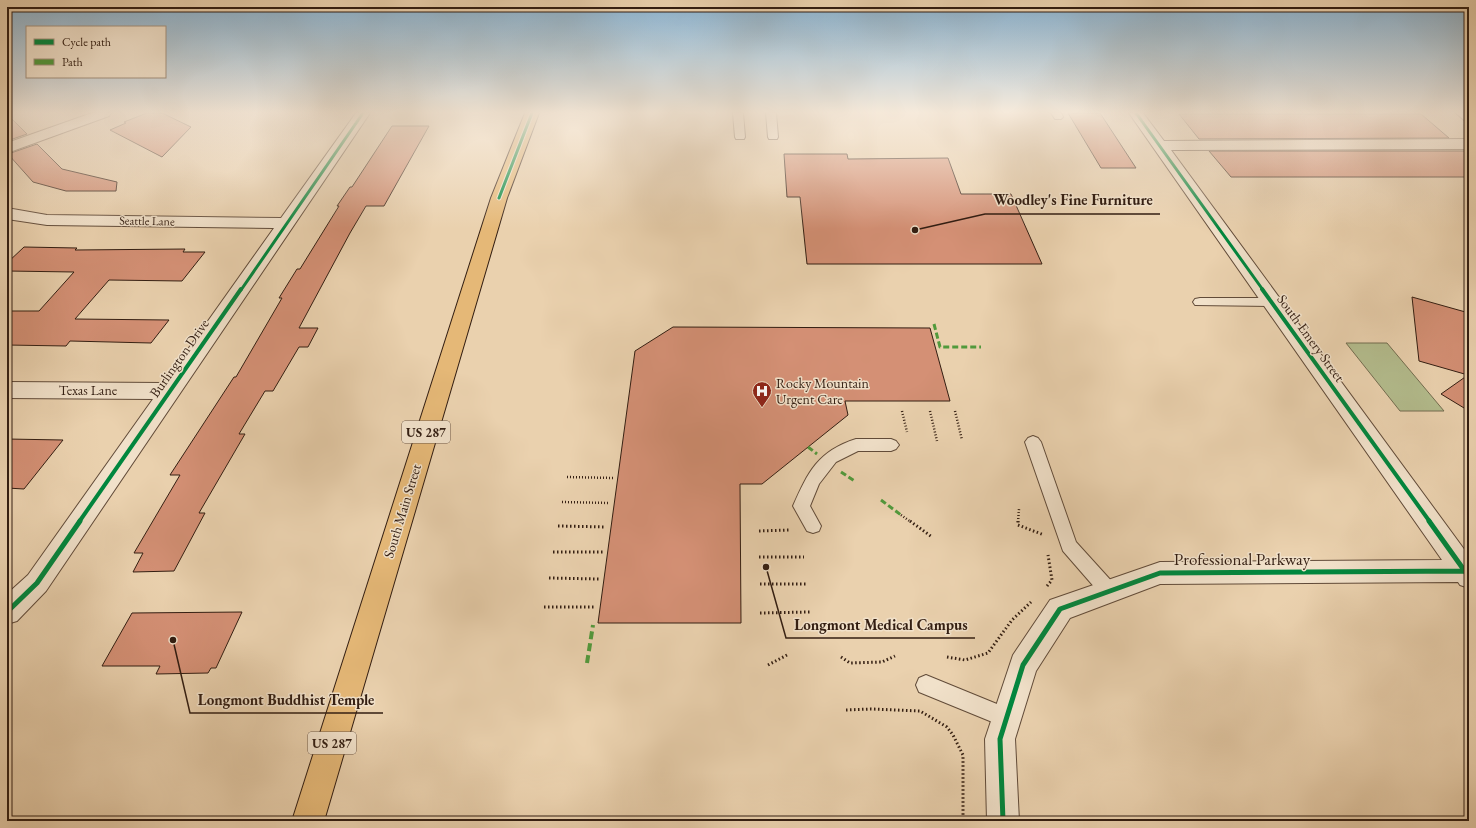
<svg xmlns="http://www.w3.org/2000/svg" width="1476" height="828" font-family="'EB Garamond',serif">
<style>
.green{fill:#b3bc8d;stroke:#736d50}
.building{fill:#d49075;stroke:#331e12}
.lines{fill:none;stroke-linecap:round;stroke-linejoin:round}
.lane-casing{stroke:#614b39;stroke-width:2}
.street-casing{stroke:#614b39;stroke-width:2}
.secondary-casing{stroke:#331e12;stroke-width:2}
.primary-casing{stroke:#331e12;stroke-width:2}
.path-far1{stroke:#331e12;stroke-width:2.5;stroke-dasharray:1 2;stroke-linecap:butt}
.path{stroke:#331e12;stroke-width:3;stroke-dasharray:1.5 2.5;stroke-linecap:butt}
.lane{fill:#f1e1ca;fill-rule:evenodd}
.street{fill:#f1e1ca;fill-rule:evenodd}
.secondary{fill:#f1e1ca;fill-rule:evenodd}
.primary{fill:#e5b877;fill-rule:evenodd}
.quiet-far1{stroke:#519a3c;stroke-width:3;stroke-dasharray:6 3;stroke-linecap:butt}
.quiet{stroke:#519a3c;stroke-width:4;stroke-dasharray:8 4;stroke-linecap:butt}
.cycleway-far2-casing{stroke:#f1e1ca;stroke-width:5}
.cycleway-far1-casing{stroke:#f1e1ca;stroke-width:6}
.cycleway-casing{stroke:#f1e1ca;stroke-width:8}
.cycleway-far2{stroke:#00873e;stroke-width:3}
.cycleway-far1{stroke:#00873e;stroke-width:4}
.cycleway{stroke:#00873e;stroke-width:5}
.labels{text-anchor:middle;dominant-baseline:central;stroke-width:3;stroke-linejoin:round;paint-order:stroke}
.far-street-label{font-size:12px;fill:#331e12;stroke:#f1e1ca}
.shield{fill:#f1e1ca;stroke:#6c5849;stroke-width:1}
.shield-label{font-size:13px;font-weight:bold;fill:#331e12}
.street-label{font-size:14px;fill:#331e12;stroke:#f1e1ca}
.poi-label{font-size:14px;fill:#331e12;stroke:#f1e1ca;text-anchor:start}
.near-street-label{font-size:17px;fill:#331e12;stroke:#f1e1ca}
.leader{fill:none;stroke:#331e12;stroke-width:1.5}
.callout-dot{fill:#331e12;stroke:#f1e1ca;stroke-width:1.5}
.callout-label{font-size:15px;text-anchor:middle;font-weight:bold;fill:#331e12;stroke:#f1e1ca;stroke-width:3;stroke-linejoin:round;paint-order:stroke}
</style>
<rect width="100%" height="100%" fill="#ead1ae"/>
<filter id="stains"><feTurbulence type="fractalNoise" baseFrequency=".005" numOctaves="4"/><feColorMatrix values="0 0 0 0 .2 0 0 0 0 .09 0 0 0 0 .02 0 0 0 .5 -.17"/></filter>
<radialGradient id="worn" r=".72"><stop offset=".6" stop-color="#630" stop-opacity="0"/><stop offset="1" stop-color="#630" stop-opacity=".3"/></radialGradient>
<path class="green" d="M1346,343H1387L1444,411H1400Z"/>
<path class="building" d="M147,113H162L191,127L162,157L110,130L126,123L124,122Z
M1068,113H1100L1136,168H1101Z
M7,114L27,134L7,141Z
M1179,114H1421L1449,138L1199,139Z
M392,126H429L384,206H366L350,233L299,328H318L308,347H299L273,391H265L239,434H245L199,513H205L174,571L133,572L143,553H134L180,475H170L234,377H236L282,298H279L297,269H300L339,206H337L350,187H352Z
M37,144L62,169L117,182L116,191H66L33,182L8,154Z
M1209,151H1465L1469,154V177H1231Z
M784,154H847L848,159L948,158L961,194H1011L1042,264H807L800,197H787Z
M24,247L77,248L75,250L185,249L183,252H205L182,281L109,280L75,319L169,320L151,343L70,341L66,346L7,345V311H39L74,272L7,271V263Z
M1412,297L1469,313V411L1441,394L1468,375L1419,361Z
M673,327L930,328L950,401H845L848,415L762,484H740L741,623H598L635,351Z
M7,439L63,440L24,489L7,488Z
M242,612L216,668H211L208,673L156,674L160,666H102L132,613Z"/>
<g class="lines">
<g class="lane-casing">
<path id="lane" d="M733,113H743L745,137L744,139H736L735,137Z
M766,113H776L778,137L777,139H769L768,137Z
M1051,113H1061L1063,117L1061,119H1055Z
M1200,298H1271L1276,299L1278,302L1276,305L1271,306L1195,305L1193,302L1195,299Z
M1033,436L1038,438L1041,442L1076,542L1115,585L1118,591L1115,597L1109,599L1103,597L1063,551L1025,442L1028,438Z
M856,439H891L896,441L899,445L896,449L891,451H858L836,462L819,484L810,506L821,526L819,531L813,533L807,531L793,506C808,472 818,451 856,439Z
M926,675L1014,711L1017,718L1014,725L1007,728L919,692L916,685L919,678Z"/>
</g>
<g class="street-casing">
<path id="street" d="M92,113H111L109,116L7,153V143Z
M356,113H370L46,591L17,621L7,624V594L28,575L153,399L7,398V382L164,383L274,228L47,225L7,219V208L47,215L281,218Z
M1129,113H1143L1164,141L1469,139V149L1171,150L1469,556V588L1460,585L1458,582L1160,584L1070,618L1036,671L1015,739L1019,821H987L985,739L1013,655L1050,600L1160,562L1442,560Z"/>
</g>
<g class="secondary-casing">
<path id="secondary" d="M1456,113H1469V121L1464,120Z"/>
</g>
<g class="primary-casing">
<path id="primary" d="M525,113H539L507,198L324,821H292L491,198Z"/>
</g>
<path class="path-far1" d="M902,411L907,432
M930,411L937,441
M955,411L962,440
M567,477L613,478
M562,502L610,503
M901,515L911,522
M1018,522L1019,509"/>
<path class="path" d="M910,521L932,537
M1018,521V525L1044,535
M558,526L606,527
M759,531L790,530
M553,552H603
M759,557H804
M549,578L599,579
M760,584H807
M1047,586L1052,580L1048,555
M544,607H595
M760,613L810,612
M841,657L850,663L882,662L895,656
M947,657L965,660L988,653L1012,620L1031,602
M768,665L787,655
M846,710L871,709L920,711L947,727L953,735L963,755V821"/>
<use href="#lane" class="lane"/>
<use href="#street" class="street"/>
<use href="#secondary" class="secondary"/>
<use href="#primary" class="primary"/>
<path class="quiet-far1" d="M934,324L940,347H981
M808,447L817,454
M841,472L856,482
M881,500L901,515"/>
<path class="quiet" d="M587,663L593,625"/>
<g class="cycleway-far2-casing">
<path id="cycleway-far2" d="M1136,113L1263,290
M499,198L532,113
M241,290L363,113"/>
</g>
<g class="cycleway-far1-casing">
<path id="cycleway-far1" d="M1262,289L1430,522
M79,522L241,289"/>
</g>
<g class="cycleway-casing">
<path id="cycleway" d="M1429,521L1469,577
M7,612L37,583L80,521
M1003,821L1000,739L1023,665L1060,609L1160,573L1465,571"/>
</g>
<use href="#cycleway-far2" class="cycleway-far2"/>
<use href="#cycleway-far1" class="cycleway-far1"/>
<use href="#cycleway" class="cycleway"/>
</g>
<linearGradient id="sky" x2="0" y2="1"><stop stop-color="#89b4d3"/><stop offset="0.49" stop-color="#f6eadb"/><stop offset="1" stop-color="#f6eadb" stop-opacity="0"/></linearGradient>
<rect width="1476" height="229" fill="url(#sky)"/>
<defs>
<g id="hospital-pin" transform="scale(1)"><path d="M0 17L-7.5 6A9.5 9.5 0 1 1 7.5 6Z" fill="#8f2418" stroke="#f1e1ca"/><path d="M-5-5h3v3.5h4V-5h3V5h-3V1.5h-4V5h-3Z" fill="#fff"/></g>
</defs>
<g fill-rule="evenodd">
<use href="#hospital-pin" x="762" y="391"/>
</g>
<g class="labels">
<g class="far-street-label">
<text transform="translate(147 221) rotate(1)">Seattle Lane</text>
</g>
<g class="shield">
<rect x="402" y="421" width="48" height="22" rx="3"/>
<rect x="308" y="732" width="48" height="22" rx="3"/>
</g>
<g class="shield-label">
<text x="426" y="432">US 287</text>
<text x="332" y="743">US 287</text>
</g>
<g class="street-label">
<text transform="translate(1311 338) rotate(54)">South Emery Street</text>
<text transform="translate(179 358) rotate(-55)">Burlington Drive</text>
<text x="88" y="390">Texas Lane</text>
<text transform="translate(402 511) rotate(-73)">South Main Street</text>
</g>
<g class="poi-label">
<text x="776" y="383">Rocky Mountain<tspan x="776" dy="16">Urgent Care</tspan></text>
</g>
<g class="near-street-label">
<text x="1242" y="559">Professional Parkway</text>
</g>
</g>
<path class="leader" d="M915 230L985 214H1160M766 567L786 638H975M173 640L190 713H383"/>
<g class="callout-dot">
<circle cx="915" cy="230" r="4"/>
<circle cx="766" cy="567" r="4"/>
<circle cx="173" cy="640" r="4"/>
</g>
<g class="callout-label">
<text x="1073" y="205">Woodley's Fine Furniture</text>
<text x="881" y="630">Longmont Medical Campus</text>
<text x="286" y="705">Longmont Buddhist Temple</text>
</g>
<rect width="1476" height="828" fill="none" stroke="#ead1ae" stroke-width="24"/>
<rect x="8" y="8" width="1460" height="812" fill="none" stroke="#331e12" stroke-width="2"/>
<rect x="12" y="12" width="1452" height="804" fill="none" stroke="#331e12"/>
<rect x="26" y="26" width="140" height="52" fill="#f1e1ca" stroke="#a59380"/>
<rect x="34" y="39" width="20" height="6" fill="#00873e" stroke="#a59380"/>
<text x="62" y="46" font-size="12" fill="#331e12">Cycle path</text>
<rect x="34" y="59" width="20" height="6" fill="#519a3c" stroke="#a59380"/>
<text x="62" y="66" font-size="12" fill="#331e12">Path</text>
<rect width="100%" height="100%" filter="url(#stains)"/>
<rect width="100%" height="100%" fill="url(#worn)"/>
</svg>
